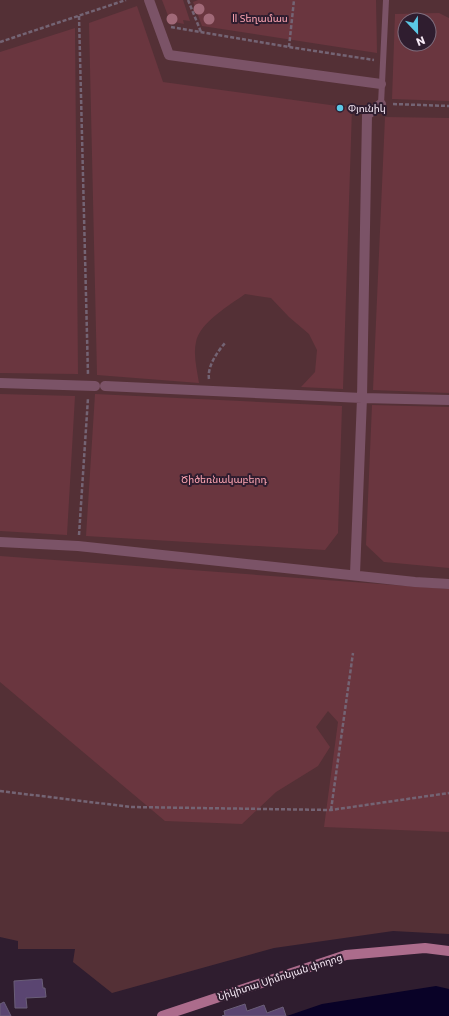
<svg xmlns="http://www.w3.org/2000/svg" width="449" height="1016" font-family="Poppins,'Noto Sans Armenian',sans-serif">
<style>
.green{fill:#543036;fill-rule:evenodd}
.forest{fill:#6a363f;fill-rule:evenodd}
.water{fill:#090227}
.building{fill:#5a4571;stroke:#6a5e78}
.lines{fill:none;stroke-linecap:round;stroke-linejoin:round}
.path{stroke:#746474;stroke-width:2.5;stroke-dasharray:4 2;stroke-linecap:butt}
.lane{stroke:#7b5367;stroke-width:6}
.street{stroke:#7b5367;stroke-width:10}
.secondary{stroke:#ac6c8c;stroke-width:10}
.tree{fill:#a16978}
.poi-dot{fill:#5bc8e6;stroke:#2f1d2f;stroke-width:1.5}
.labels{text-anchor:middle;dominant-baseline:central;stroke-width:4;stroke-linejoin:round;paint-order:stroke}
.park-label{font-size:10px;fill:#ffa7b4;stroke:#2f1d2f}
.poi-label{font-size:10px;fill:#f7eaf6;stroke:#2f1d2f;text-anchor:start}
.street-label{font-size:10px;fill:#f7eaf6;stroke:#2f1d2f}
</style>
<rect width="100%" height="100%" fill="#2f1d2f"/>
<path class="green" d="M0,0H449V934L393,931L274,948L112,993L73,962L75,949H18V941L0,937ZM405,20H429V44H405Z"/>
<path class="forest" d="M162,0H183L190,21L183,20L184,24L170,21Z
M198,0H376L377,53L202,26L193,2Z
M137,6L163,82L352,108L343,389L301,387L315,372L317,350L309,334L289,317L271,298L245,294C230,305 200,322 196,342C193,355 197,370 199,383L97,375L89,23Z
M439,13L449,18V101L392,99L395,14ZM405,20H429V44H405Z
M75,28L78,374L0,373V52Z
M385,117L449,118V393L373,390Z
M0,394L75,396L67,535L0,531Z
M95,394L342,406L338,533L325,550L86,536Z
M372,405L449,407V568L384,562L366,545Z
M0,556L449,589V832L324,827L338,722L328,711L316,727L330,747L318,766L276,792L242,824L165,821L0,682Z"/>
<path class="water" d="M436,986L449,989V1016H287L322,1004Z"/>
<path class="building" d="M42,979L43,988H45L46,997L26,998L27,1008H15L14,981Z
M4,1002L11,1016H0V1004Z
M245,1004L247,1011L264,1005L267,1013L283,1007L286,1016H222L225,1015L224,1011Z"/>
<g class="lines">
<path class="path" d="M188,0L201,32
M79,16L88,375
M171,27L289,47L374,60
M0,42L126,0
M289,47L294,0
M393,104L449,106
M209,379C207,367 217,352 225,343
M79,535L88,398
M0,791L131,807L331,810L449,793
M331,810L353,653"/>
<path class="lane" d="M381,104L386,0"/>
<path class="street" d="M149,0L169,55L381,84
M0,383L95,386
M105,386L362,398L449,400
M0,542L78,546L415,582L449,584
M355,574L362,398L367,115L381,104"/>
<path class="secondary" d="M162,1016L346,955L425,948L449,951"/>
</g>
<g class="tree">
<circle cx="199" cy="9" r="5.5"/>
<circle cx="172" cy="19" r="5.5"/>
<circle cx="209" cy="19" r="5.5"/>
</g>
<circle class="poi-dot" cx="340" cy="108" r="4"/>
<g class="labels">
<g class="park-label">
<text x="260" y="18">II Տեղամաս</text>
<text x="224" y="479">Ծիծեռնակաբերդ</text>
</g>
<g class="poi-label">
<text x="348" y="108">Փյունիկ</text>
</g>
<g class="street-label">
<text transform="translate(280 977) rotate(-18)">Նիկիտա Սիմոնյան փողոց</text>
</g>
</g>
<g transform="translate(417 32) rotate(158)"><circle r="19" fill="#2f1d2f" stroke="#7f6f7f"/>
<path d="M0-3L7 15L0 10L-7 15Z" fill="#5bc8e6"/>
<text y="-6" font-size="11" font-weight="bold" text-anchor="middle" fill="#f7eaf6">N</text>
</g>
</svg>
